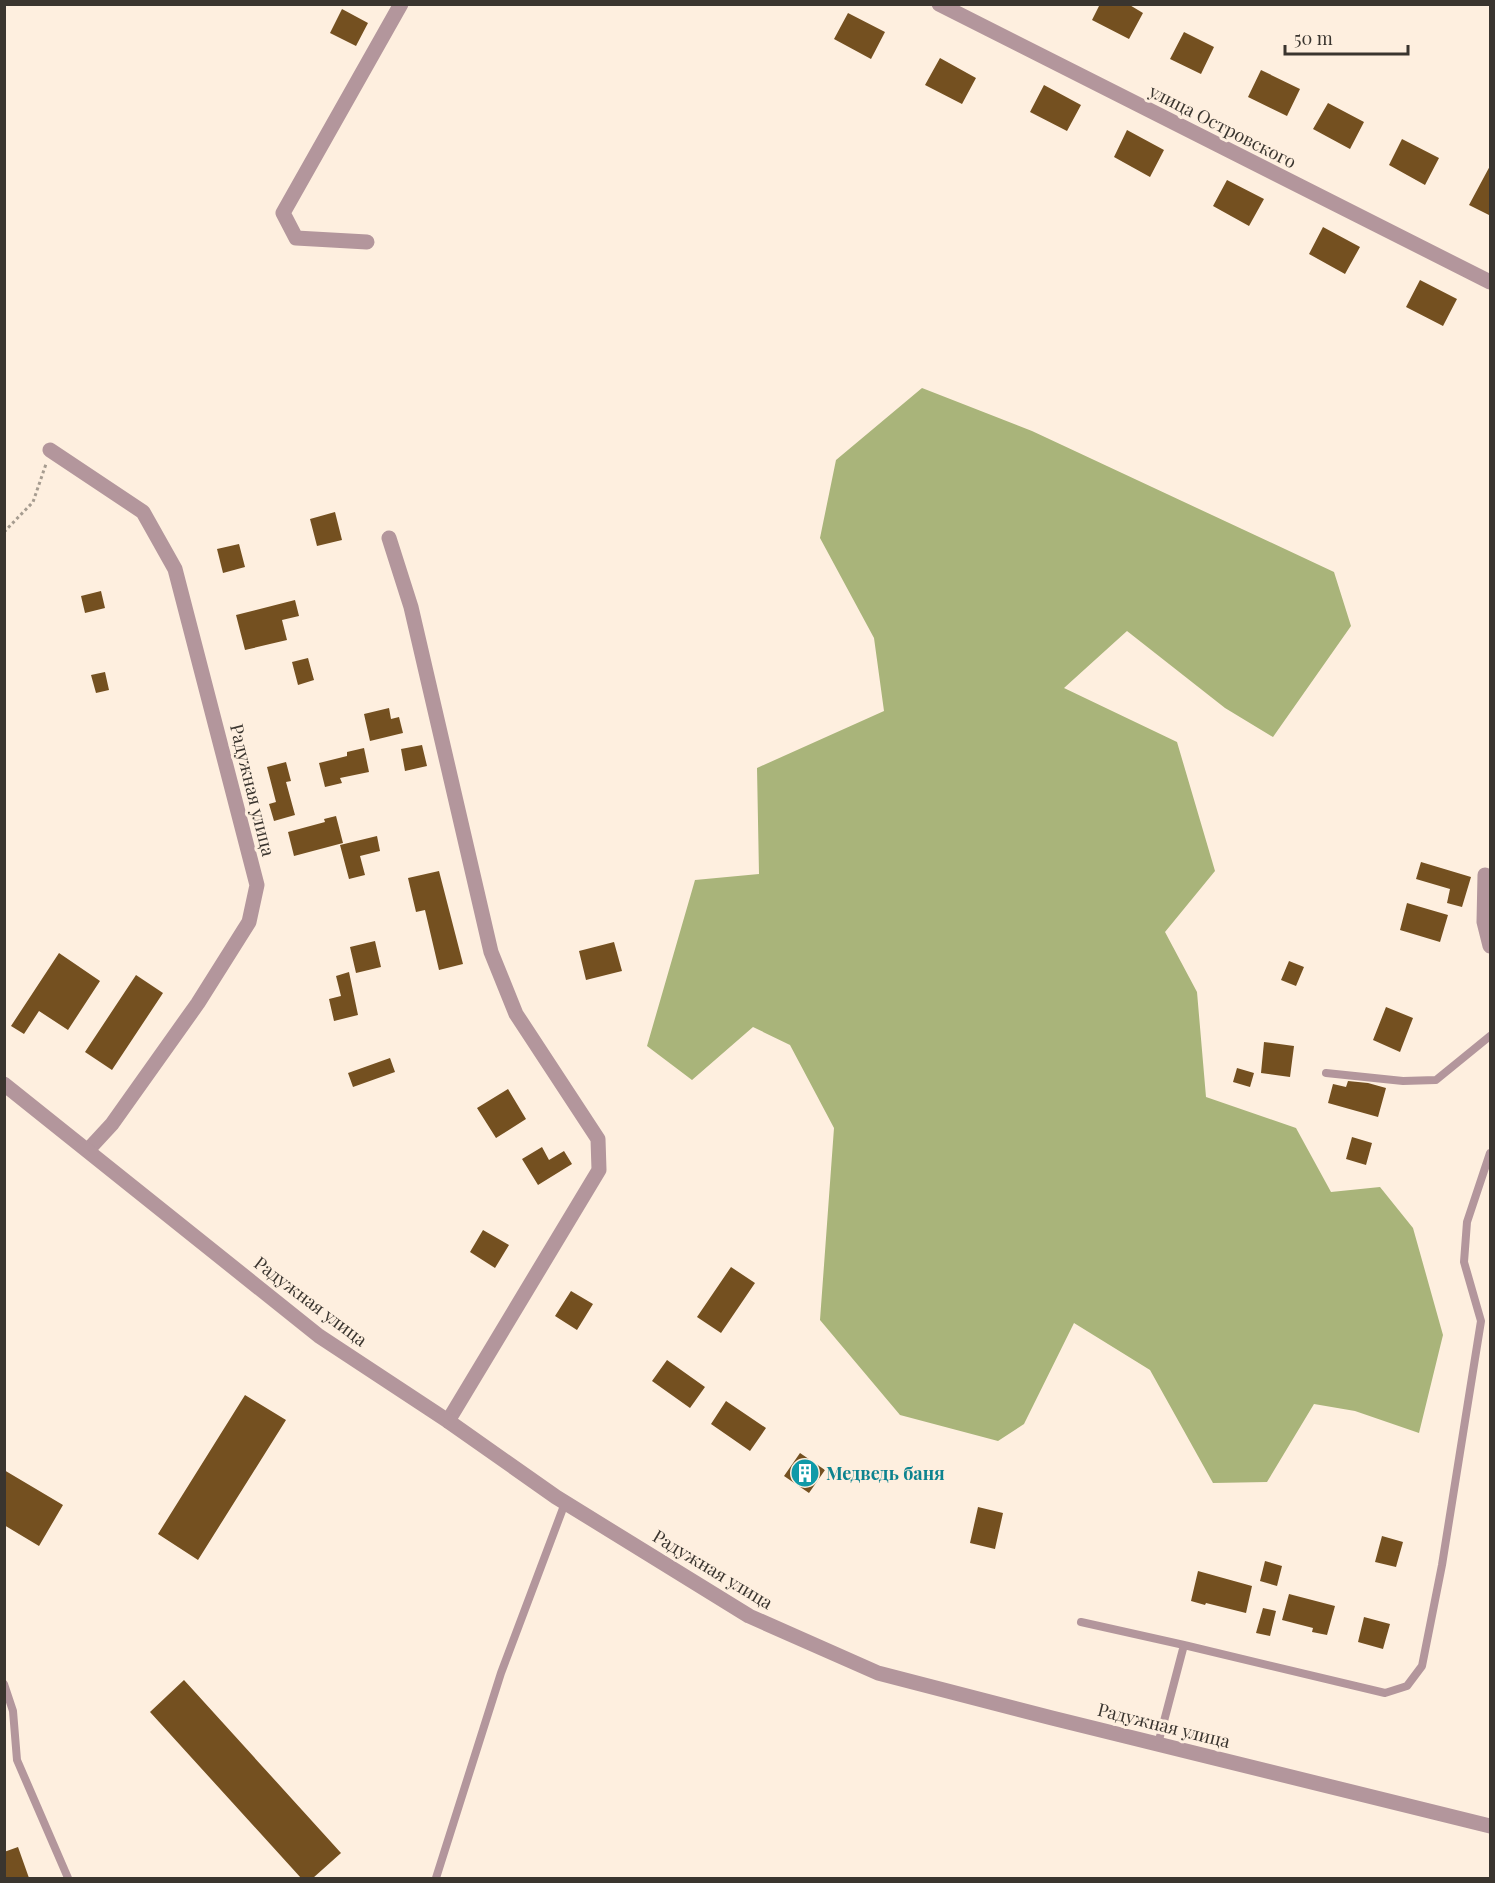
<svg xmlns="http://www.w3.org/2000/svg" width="1495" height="1883" font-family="'Playfair Display',serif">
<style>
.forest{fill:#a9b47a}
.building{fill:#745020}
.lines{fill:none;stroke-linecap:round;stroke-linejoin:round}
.path{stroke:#a69c90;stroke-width:3;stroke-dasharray:3 3;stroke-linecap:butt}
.service{stroke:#b3969c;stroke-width:8}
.minor{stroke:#b3969c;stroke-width:15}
.tertiary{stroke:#b3969c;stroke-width:15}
.labels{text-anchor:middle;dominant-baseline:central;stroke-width:6;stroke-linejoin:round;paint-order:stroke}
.street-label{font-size:18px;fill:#3a352f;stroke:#feefdf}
.culture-label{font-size:18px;font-weight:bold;fill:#0d838f;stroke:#feefdf;text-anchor:start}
</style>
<rect width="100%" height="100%" fill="#feefdf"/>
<path class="forest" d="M922,388L1032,431L1334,572L1351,626L1273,737L1225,708L1127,631L1064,688L1177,742L1215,871L1165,932L1197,992L1206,1097L1296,1128L1331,1192L1380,1187L1413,1228L1443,1335L1419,1433L1355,1411L1314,1404L1267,1482L1213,1483L1150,1370L1074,1323L1024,1424L998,1441L900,1415L820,1320L834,1128L790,1045L753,1027L692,1080L647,1046L695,880L759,874L757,768L884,711L874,638L820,538L836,460Z"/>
<path class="building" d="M1100,4H1128L1143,13L1129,39L1092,20Z
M342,9L368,23L356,46L330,33Z
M848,13L885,32L871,59L834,39Z
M1184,32L1214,47L1201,74L1170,59Z
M940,58L976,78L962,104L925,85Z
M1261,70L1300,89L1287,116L1248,97Z
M1044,85L1081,105L1067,131L1030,112Z
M1328,103L1364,122L1350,149L1313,129Z
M1127,130L1164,150L1150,177L1114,157Z
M1402,139L1439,158L1425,185L1389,165Z
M1491,164V216L1469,205Z
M1227,180L1264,199L1249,226L1213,206Z
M1323,227L1360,247L1345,274L1309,254Z
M1420,280L1457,299L1443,326L1406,307Z
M335,512L342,540L317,546L310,519Z
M239,544L245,567L223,573L217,549Z
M101,591L105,608L85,613L81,596Z
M295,600L299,616L282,620L287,640L245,650L236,615Z
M308,658L314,680L298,685L292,662Z
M105,672L109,690L96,693L91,675Z
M389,708L391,719L399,717L403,733L370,741L364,714Z
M422,745L427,766L405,771L401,749Z
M364,748L369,772L340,778L342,783L325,787L319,763L347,756V752Z
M286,762L291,781L286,782L295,815L274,821L269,804L276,802L267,767Z
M336,816L343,843L294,856L288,832L325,822L324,819Z
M377,836L380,851L360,856L365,875L349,879L340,845Z
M1421,862L1471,877L1462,907L1447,903L1450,889L1416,879Z
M439,871L463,964L439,970L425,910L416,912L408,878Z
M1407,903L1448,915L1440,942L1400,930Z
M375,941L381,967L356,973L350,947Z
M614,942L622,971L586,980L579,951Z
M59,953L100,981L68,1030L39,1011L24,1034L11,1026Z
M1289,961L1304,967L1296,986L1281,980Z
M349,972L358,1015L334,1021L329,999L341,996L336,976Z
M136,975L163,993L112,1070L85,1052Z
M1386,1007L1413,1018L1400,1052L1373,1040Z
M1264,1042L1294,1046L1290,1077L1261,1073Z
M390,1058L395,1072L353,1087L348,1073Z
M1237,1068L1254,1073L1250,1087L1233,1082Z
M1348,1081L1368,1083L1386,1088L1378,1117L1328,1103L1333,1084L1346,1087Z
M508,1089L526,1119L496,1138L477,1108Z
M1352,1137L1372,1143L1366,1165L1346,1159Z
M542,1147L549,1160L564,1151L572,1164L538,1185L522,1159Z
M483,1230L509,1245L495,1268L470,1252Z
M731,1267L755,1283L721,1333L697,1317Z
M571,1291L593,1304L577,1330L555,1316Z
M667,1360L705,1387L690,1408L652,1381Z
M245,1395L286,1420L198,1560L158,1534Z
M726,1401L766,1428L750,1451L711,1424Z
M800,1453L825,1470L809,1493L784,1476Z
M4,1470L63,1505L39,1546L4,1525Z
M978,1507L1003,1513L995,1549L970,1543Z
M1382,1536L1403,1542L1396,1567L1375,1562Z
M1265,1561L1282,1566L1277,1586L1260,1581Z
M1198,1571L1252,1586L1246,1613L1206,1603L1205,1605L1191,1601Z
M1289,1594L1335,1606L1327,1635L1312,1632L1313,1628L1282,1620Z
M1263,1608L1276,1611L1270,1636L1256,1633Z
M1364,1617L1390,1624L1383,1649L1358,1642Z
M184,1680L341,1853L313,1878H301L150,1712Z
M18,1847L29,1878H4V1852Z"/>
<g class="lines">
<path class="path" d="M4,532L33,502L46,464"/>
<path class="service" d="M1326,1073L1403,1081L1436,1080L1490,1036
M1081,1622L1184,1645
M4,1684L13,1711L17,1760L68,1878
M1158,1744L1184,1645L1385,1693L1407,1686L1422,1666L1442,1565L1481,1321L1464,1262L1467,1222L1490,1153
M436,1878L501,1673L565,1503"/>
<path class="minor" d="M939,4L1490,282
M367,242L296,238L283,213L401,4
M50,450L143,512L175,569L257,885L249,922L198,1003L112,1124L88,1150
M389,538L411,607L491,952L516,1014L598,1139L599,1170L448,1421
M1485,875L1484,922L1490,946"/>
<path class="tertiary" d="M4,1084L319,1336L448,1421L556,1497L749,1616L878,1673L1052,1718L1490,1826"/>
</g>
<defs>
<g id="building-disc" transform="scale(1.5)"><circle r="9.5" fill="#0f9aa8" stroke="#feefdf"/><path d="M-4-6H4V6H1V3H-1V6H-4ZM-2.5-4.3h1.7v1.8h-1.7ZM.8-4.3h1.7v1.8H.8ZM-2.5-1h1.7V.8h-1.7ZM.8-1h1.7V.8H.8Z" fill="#fff"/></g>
</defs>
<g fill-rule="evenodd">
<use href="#building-disc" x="805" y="1473"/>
</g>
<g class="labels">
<g class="street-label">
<text transform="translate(1223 126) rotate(27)">улица Островского</text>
<text transform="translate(253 790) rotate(76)">Радужная улица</text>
<text transform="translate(311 1301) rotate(37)">Радужная улица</text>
<text transform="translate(713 1569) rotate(31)">Радужная улица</text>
<text transform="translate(1164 1725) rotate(14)">Радужная улица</text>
</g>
<g class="culture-label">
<text x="826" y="1473">Медведь баня</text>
</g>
</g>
<rect width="1495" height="1883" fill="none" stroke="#3a352f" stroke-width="12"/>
<path d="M1285 45v9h123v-9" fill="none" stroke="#3a352f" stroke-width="3"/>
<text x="1294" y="45" font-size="18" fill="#3a352f" stroke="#feefdf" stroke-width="4.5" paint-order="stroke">50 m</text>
</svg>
